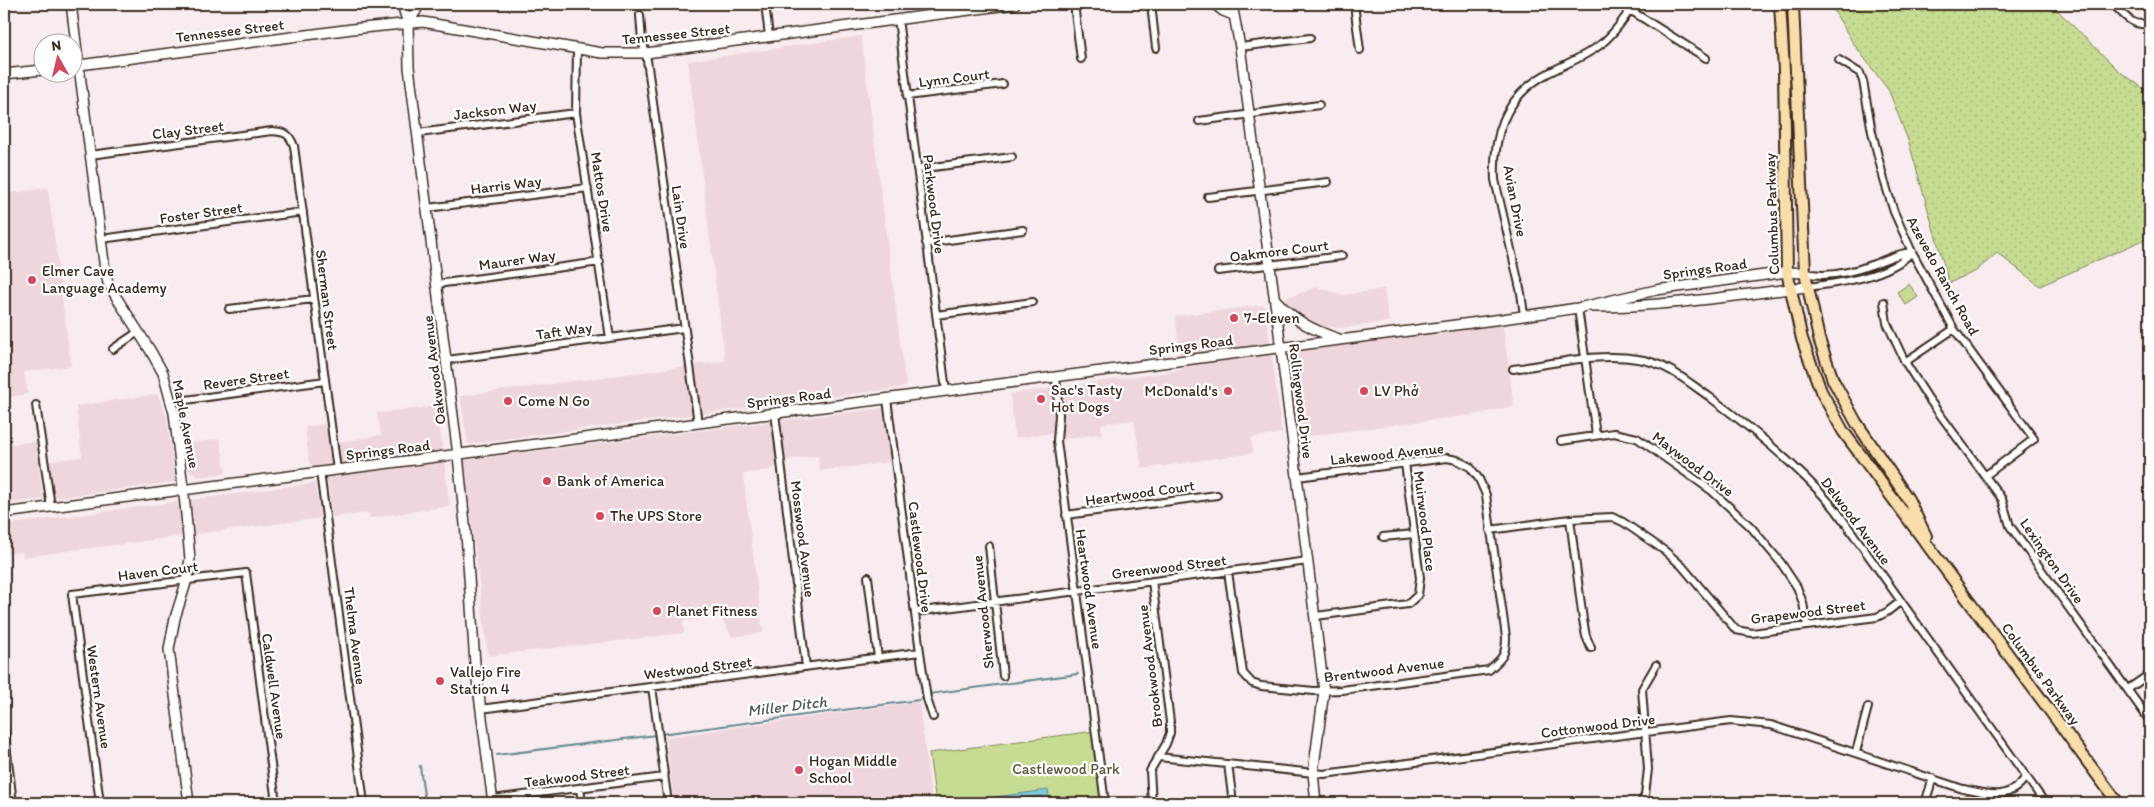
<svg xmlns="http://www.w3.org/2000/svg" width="2154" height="807" font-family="Itim,sans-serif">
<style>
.built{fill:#efd6dd}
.grass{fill:url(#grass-dots);stroke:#808358}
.green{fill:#c6dc92;stroke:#808358}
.water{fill:#7dcadc;stroke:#638a90}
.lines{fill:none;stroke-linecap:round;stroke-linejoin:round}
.shore{stroke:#556a6a;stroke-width:1}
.stream{stroke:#638a90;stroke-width:2}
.street-casing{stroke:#3b2a1e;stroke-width:10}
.secondary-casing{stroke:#3b2a1e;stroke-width:12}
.primary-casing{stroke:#3b2a1e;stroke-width:14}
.street{stroke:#fff;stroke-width:6}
.secondary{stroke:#fff;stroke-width:9}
.primary{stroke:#f9deab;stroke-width:10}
.poi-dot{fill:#d1495b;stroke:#fff;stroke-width:2}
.labels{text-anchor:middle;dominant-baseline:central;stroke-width:4.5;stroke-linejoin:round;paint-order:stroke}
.street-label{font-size:15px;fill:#3b2a1e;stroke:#fff}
.poi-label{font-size:15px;fill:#3b2a1e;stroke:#fff;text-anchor:start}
.park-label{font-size:15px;fill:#5e563b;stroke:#fff}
.water-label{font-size:16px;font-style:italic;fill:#4f5a57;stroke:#fff}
</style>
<defs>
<pattern id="grass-dots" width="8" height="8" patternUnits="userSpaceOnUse" patternTransform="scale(1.25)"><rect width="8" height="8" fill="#c6dc92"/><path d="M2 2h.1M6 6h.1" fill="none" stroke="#abbd7d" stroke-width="1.8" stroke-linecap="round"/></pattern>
</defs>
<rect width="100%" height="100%" fill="#f8ecf0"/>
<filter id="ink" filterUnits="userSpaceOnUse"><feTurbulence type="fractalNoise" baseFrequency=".02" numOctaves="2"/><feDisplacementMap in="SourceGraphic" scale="10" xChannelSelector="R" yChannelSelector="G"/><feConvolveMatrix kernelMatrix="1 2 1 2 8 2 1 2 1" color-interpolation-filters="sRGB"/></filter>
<g filter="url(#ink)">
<path class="built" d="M861,36L906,387L468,444L460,396L725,361L688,61Z
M48,188L71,366L24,372L28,394L4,398V194Z
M1317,287L1343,295L1384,289L1389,322L1342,328L1325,327L1303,319L1295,312L1284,299Z
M1265,305L1282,433L1251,438L1253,453L1142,469L1134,420L1101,424L1102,434L1063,439L1062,432L1015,438L1010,394L1182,370L1175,316Z
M1502,319L1514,406L1479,414L1292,438L1281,348Z
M158,394L167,419L175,482L53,498L48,461L82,457L76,406Z
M437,406L450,506L370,518L369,513L332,517L328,483L309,462L305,427L324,424L339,442L381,435L377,413Z
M883,408L890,462L820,471L818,456L786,460L770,470L743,474L763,633L732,637L721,617L683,621L684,633L488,656L464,460Z
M220,439L226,473L199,477L189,470L185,444Z
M36,441L43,499L4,504V445Z
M315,483L320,518L23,557L22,552L4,554V525Z
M919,702L932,803H674L666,737Z"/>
<path class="grass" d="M1830,4H2051L2119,71L2150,93V237L2040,286L1997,253L1976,271L1949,283L1909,143L1889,91L1853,43Z"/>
<path class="green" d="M1909,284L1918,297L1906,305L1897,292Z
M1095,731L1105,803H936L929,753Z"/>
<path class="water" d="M1048,790L1050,803H995V797Z"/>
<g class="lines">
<path class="shore" d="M1000,803L1002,801L1042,796L1044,798L1045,803"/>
<path class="stream" d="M929,694L1078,674
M661,734L919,700L925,696
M497,755L656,735
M420,766L425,803"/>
<g class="street-casing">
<path id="street" d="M765,4L769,36
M1074,4L1081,59
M1151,4L1156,48
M1354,4L1360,50
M2113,4C2123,14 2135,30 2150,22
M1630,10L1706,58
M640,15L642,41L646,53L698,423
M898,19L946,391
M1240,47L1310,38
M577,49L576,113L610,338
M1839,60L1860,73L1863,81L1872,132L1884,180L1894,212L1912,252L1954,329L2034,439L1986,475
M907,96L1003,84
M1199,121L1319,105
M418,133L576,113
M90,155L272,131C285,132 289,133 294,146L337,470
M917,169L1012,157
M1208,197L1328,182
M427,208L588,188
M101,239L303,212
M926,243L1023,230
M1218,271L1342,256
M1805,273C1827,278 1853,272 1874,264C1887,259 1898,253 1912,252
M437,284L600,262
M1807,287C1840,283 1888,277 1912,252
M1884,302L1887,323L1905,362
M1578,308L1596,435
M229,309L314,299
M936,315L1033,302
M1524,315L1521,293L1495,180C1493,137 1503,100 1543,76C1562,65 1583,58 1600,45C1614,34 1624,19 1634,4
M1954,329L1905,362L1928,398L2002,499L2010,526L2150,721
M113,349L138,332
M447,360L684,328
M1513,369C1553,364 1598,352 1638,359C1667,363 1688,382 1711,398C1757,432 1799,467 1836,510L2045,803
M1056,377L1059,415L1057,441L1105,803
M887,399L920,652L927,699L933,717
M171,402L325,381
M36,405L51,507
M775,413L806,667
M1561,441L1614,433L1637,438L1712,491L1751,527L1781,563L1797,587L1803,603L1807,626
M320,472L364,803
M1066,515L1217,495
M1570,519L1583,620L1586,636L1591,648
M1490,530L1570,519L1612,517L1623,522L1665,551L1682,566L1736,630L1752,633L1877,617L1887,612L1901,601
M1383,537L1414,534
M989,546L1003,676
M1228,572L1243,673L1252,683L1261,686L1314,691L1342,690L1489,670C1502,658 1506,656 1506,637L1486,495L1479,479L1470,467L1457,460L1447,458L1297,477
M868,577L878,658
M1152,581L1170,722V733L1166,744L1150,771L1152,803
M915,612L1308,561
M1316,616L1408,604L1418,595L1420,578L1405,463
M652,687L668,803
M2128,689L2150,674
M480,709L920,652
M4,727L13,803
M1856,752L1868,707
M1158,757L1324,774L1731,721L1771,725L1963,789C1989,794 2008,802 2026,777
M1228,764L1233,803
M580,788L582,803
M492,799L664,777
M100,803L72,594L246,573L276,803
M1641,803L1645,795L1648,769L1642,689L1656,665
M1925,803L1933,778"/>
</g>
<g class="secondary-casing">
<path id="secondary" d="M71,4L105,270L108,283L118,300L150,350L163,373L174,413L185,504L190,559L186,583L175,618L169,649L189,803
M406,4L404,11L408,23L409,67L458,455L466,534L475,664L493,803
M1214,4L1223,11L1233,15
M1232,4L1240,47L1277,317L1324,691L1313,773L1316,803
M408,23L416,11L418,4
M72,66L352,29L423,22L602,53H646L1015,4
M4,74L42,70
M1275,299C1294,321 1313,330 1339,339
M1593,307C1665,307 1736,295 1807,287
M4,513L1502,319L1578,308L1656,290L1787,272L1805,273"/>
</g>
<g class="primary-casing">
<path id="primary" d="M1780,4L1784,70L1787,272L1802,339L1821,391L1843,431L2118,803
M1793,4L1805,273L1819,339L1833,380L1856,422L1908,499L1926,536"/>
</g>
<use href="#street" class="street"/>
<use href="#secondary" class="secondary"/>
<use href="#primary" class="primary"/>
</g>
</g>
<g class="poi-dot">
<circle cx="32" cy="280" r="5"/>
<circle cx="1234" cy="318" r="5"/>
<circle cx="1228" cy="391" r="5"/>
<circle cx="1364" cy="391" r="5"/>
<circle cx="1041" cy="399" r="5"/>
<circle cx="508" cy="401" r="5"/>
<circle cx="547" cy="481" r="5"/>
<circle cx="600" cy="516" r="5"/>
<circle cx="657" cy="611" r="5"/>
<circle cx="440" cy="681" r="5"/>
<circle cx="799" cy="770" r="5"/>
</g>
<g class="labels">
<g class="street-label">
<text transform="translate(230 31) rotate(-7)">Tennessee Street</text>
<text transform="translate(676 34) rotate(-6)">Tennessee Street</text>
<text transform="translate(954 78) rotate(-7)">Lynn Court</text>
<text transform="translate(495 110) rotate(-7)">Jackson Way</text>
<text transform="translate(188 130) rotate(-7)">Clay Street</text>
<text transform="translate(506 185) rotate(-7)">Harris Way</text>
<text transform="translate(602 192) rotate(81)">Mattos Drive</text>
<text transform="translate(1515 201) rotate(79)">Avian Drive</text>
<text transform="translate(934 204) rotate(83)">Parkwood Drive</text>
<text transform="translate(201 213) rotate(-8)">Foster Street</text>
<text transform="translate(1772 214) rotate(-92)">Columbus Parkway</text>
<text transform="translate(681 217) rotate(82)">Lain Drive</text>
<text transform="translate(1279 251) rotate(-7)">Oakmore Court</text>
<text transform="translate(517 260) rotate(-8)">Maurer Way</text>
<text transform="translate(1705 269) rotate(-8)">Springs Road</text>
<text transform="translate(1943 276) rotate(61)">Azevedo Ranch Road</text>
<text transform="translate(327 300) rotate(83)">Sherman Street</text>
<text transform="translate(564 331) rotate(-8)">Taft Way</text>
<text transform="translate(1191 345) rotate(-7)">Springs Road</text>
<text transform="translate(434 370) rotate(-97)">Oakwood Avenue</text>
<text transform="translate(246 379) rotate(-8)">Revere Street</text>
<text transform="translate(789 398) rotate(-7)">Springs Road</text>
<text transform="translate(1301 401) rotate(83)">Rollingwood Drive</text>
<text transform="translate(186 424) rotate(79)">Maple Avenue</text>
<text transform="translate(388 450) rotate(-7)">Springs Road</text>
<text transform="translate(1387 454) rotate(-6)">Lakewood Avenue</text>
<text transform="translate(1693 464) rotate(37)">Maywood Drive</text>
<text transform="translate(1140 493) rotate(-8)">Heartwood Court</text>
<text transform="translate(1425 521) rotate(83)">Muirwood Place</text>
<text transform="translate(1856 521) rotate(53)">Delwood Avenue</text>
<text transform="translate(803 539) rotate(83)">Mosswood Avenue</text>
<text transform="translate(920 557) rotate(83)">Castlewood Drive</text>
<text transform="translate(2052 561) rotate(55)">Lexington Drive</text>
<text transform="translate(1169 567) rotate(-7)">Greenwood Street</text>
<text transform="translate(158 571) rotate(-7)">Haven Court</text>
<text transform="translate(1089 589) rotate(82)">Heartwood Avenue</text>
<text transform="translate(983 612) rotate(-96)">Sherwood Avenue</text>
<text transform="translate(1808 612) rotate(-7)">Grapewood Street</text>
<text transform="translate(355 636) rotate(83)">Thelma Avenue</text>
<text transform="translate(1150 666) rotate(-97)">Brookwood Avenue</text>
<text transform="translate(698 668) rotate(-7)">Westwood Street</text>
<text transform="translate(1384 670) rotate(-7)">Brentwood Avenue</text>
<text transform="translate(2041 674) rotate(54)">Columbus Parkway</text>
<text transform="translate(274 686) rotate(82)">Caldwell Avenue</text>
<text transform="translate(99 697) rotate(82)">Western Avenue</text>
<text transform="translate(1598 726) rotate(-7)">Cottonwood Drive</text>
<text transform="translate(577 776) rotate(-7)">Teakwood Street</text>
</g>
<g class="poi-label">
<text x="42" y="271">Elmer Cave<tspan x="42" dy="17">Language Academy</tspan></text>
<text x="1244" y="318">7-Eleven</text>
<text x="1051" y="390">Sac's Tasty<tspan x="1051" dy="17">Hot Dogs</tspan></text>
<text x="1218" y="391" text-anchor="end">McDonald's</text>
<text x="1374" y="391">LV Phở</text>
<text x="518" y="401">Come N Go</text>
<text x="557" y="481">Bank of America</text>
<text x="610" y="516">The UPS Store</text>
<text x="667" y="611">Planet Fitness</text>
<text x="450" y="672">Vallejo Fire<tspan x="450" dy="17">Station 4</tspan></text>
<text x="809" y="761">Hogan Middle<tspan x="809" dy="17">School</tspan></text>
</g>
<g class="park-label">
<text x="1066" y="769">Castlewood Park</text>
</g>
<g class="water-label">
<text transform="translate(787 706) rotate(-7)">Miller Ditch</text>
</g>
</g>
<rect width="2154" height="807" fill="none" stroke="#fff" stroke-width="20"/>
<rect x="10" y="10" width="2134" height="787" fill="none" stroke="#3b2a1e" stroke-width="2" filter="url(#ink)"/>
<g transform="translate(58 58) rotate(352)"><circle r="24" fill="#ffffff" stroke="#b1aaa5"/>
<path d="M0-4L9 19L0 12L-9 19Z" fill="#d1495b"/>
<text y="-8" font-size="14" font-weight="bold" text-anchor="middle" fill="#3b2a1e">N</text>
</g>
</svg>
